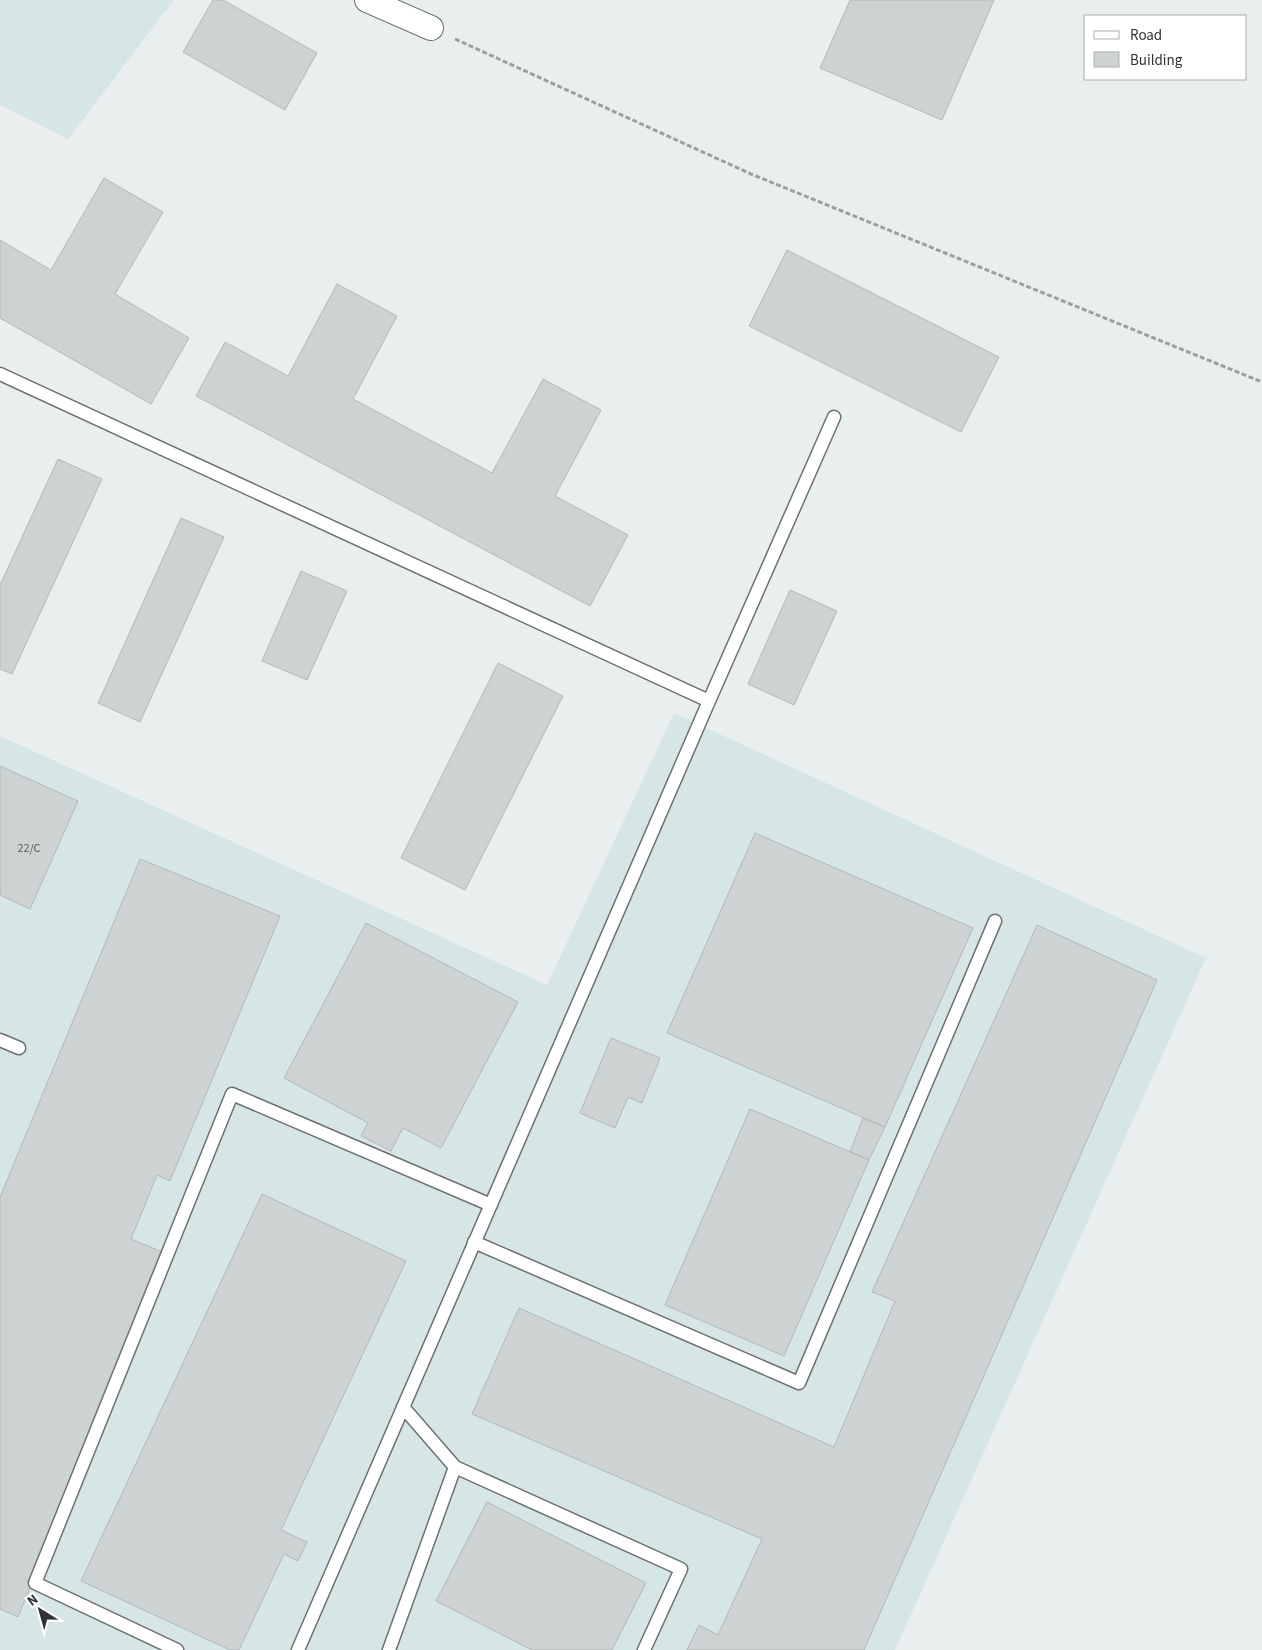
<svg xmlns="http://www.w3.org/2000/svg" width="1262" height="1650" font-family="'Source Sans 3',sans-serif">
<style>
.built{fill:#d6e5e6}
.building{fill:#cdd3d3;stroke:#b3b8b9}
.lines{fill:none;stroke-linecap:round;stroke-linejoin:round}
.lane-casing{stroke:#6c7171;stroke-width:15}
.street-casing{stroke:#6c7171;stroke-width:26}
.path{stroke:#9b9f9f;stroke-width:3;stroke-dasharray:5 2.5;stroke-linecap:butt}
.lane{stroke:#fff;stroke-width:12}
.street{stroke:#fff;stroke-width:24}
.labels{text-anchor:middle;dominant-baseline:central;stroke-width:4;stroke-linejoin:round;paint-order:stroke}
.number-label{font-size:12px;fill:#585c5c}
</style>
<rect width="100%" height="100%" fill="#e9efef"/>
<path class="built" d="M0,0H174L68,139L0,105Z
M674,713L1206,958L895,1650H0V736L547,985Z"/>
<path class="building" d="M213,0H223L317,53L285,110L183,52Z
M850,0H994L942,120L820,68Z
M104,178L163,212L115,294L189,338L151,404L0,318V240L51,270Z
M787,250L999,357L961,432L749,326Z
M337,284L397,316L353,399L492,473L543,379L601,410L555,496L628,535L590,606L196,396L225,342L288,376Z
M58,459L102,479L12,674L0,669V585Z
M181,518L224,537L140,722L98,703Z
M301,571L347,591L307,680L262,661Z
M790,590L837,611L794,705L748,684Z
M498,663L563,696L465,890L401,858Z
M0,766L78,801L30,909L0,895Z
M755,833L973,928L885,1127L667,1033Z
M140,859L280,916L170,1181L157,1175L131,1239L167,1254L18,1617L0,1609V1197Z
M366,923L518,1002L441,1148L403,1128L391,1151L361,1136L368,1123L284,1078Z
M1037,925L1157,980L864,1650H687L699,1625L718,1635L762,1539L472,1414L519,1308L834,1447L895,1301L872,1292Z
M611,1038L660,1058L642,1103L628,1097L615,1128L580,1113Z
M750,1109L869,1160L784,1356L665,1305Z
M863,1118L885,1127L869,1160L850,1152Z
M262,1194L406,1261L281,1530L307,1542L298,1561L284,1554L239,1650H230L81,1581Z
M487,1502L646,1583L612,1650H532L436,1601Z"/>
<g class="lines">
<g class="lane-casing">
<path id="lane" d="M0,374L709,701
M0,1040L19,1048
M474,1242L799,1383L995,921
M403,1407L455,1467L681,1569L644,1650
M177,1650L35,1583L232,1094L491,1205
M298,1650L709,701L834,417
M389,1650L455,1467"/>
</g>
<g class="street-casing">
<path id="street" d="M367,0L431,28"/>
</g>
<path class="path" d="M455,39L751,174L1262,382"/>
<use href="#lane" class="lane"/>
<use href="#street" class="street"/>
</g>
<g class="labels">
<g class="number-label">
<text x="29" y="848">22/C</text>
</g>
</g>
<rect x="1084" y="15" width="162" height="65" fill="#ffffff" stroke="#adaeae"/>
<rect x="1094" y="31" width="25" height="8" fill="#ffffff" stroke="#adaeae"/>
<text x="1130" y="40" font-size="15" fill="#313434">Road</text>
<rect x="1094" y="52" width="25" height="15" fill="#cdd3d3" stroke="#adaeae"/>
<text x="1130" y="65" font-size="15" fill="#313434">Building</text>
<g transform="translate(40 1610) rotate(323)" stroke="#ffffff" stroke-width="4" paint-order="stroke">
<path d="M0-4L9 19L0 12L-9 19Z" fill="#313434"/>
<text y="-8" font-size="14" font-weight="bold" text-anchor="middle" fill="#313434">N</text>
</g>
</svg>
